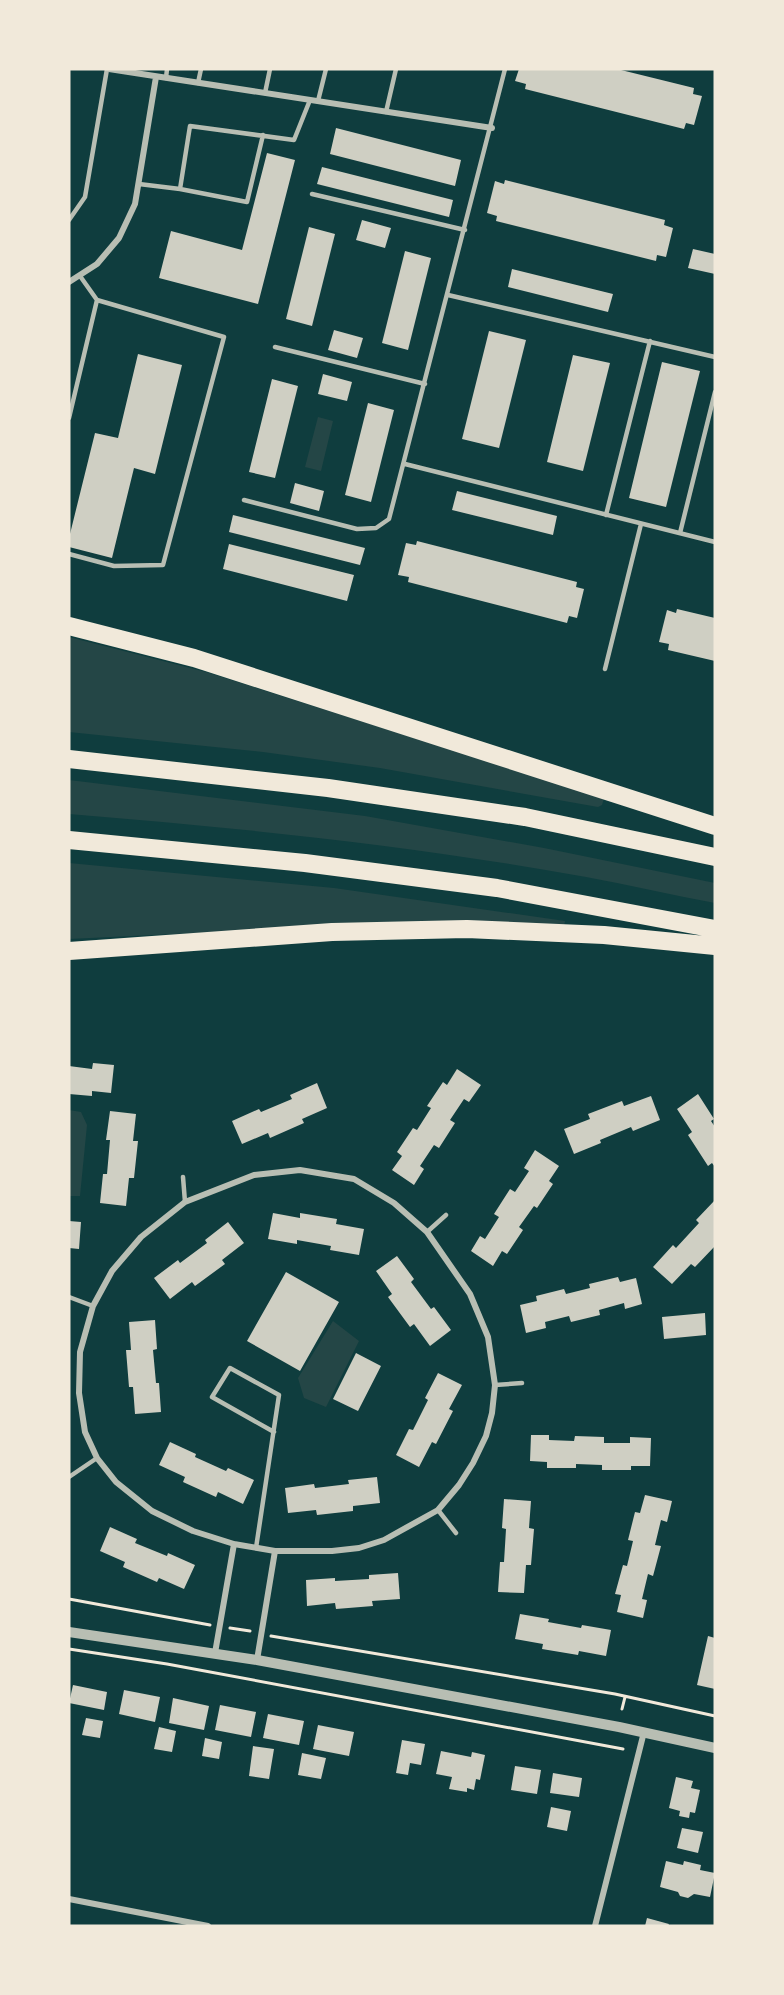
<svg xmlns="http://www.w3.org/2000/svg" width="784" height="1995" font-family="Literata,serif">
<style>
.green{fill:#244646}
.building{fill:#cfcfc3}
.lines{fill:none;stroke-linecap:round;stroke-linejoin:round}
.path{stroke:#f1e9da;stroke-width:3}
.service{stroke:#b8beb3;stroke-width:4.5}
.minor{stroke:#b8beb3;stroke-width:6}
.tertiary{stroke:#b8beb3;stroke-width:10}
.motorway{stroke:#f1e9da;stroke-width:18}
</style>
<rect width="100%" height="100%" fill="#0f3d3e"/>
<path class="green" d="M318,417L333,421L321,471L305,467Z
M69,637L206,672L604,798L602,805L598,807L380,768L263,752L69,732Z
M69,780L365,816L544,848L715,883V903C672,895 629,885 586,877C416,846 242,828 69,814Z
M69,863L334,888L565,921L564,926L217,932L69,939Z
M69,1110L81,1112L87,1125L80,1196H69Z
M333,1321L359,1341L326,1407L304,1398L298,1378Z"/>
<path class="building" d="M519,69H617L694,88L693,94L702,96L694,125L686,123L684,129L525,89L526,84L515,81Z
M336,128L461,160L455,186L330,154Z
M267,153L295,160L258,304L159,278L171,231L242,250Z
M322,167L453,200L449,217L317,184Z
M505,180L665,220L664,225L673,228L666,257L657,255L656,261L496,221L497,216L487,213L495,181L504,184Z
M362,220L391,228L385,248L356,240Z
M309,227L335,234L312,326L286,319Z
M693,249L715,254V274L688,268Z
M405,251L431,258L408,350L382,343Z
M512,269L613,294L608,312L508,287Z
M334,330L363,338L357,358L328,350Z
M489,331L526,340L499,448L462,439Z
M138,354L182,365L155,474L134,468L112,558L69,547V538L95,433L118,438Z
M573,355L610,363L583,471L547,462Z
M662,362L700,371L666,507L629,498Z
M323,374L352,382L347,401L318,394Z
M272,379L298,386L275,478L249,472Z
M368,403L394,410L371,502L345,495Z
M295,483L324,491L319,511L290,503Z
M457,491L557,516L553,535L452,510Z
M233,515L365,548L360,565L229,532Z
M417,541L577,582L576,587L584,589L577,618L569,616L567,623L408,582L409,577L398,575L406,543L416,545Z
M229,544L354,575L347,601L223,569Z
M677,609L715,618V661L668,650L669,644L659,642L667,610L676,613Z
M93,1063L114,1065L111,1093L92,1091V1096L69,1094V1066L92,1069Z
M457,1069L481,1085L469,1102L464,1099L450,1120L455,1123L439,1148L434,1145L420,1166L424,1169L414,1185L392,1170L402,1156L397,1152L413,1128L417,1130L431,1108L427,1106L443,1082L447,1085Z
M317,1083L327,1108L302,1119L304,1123L270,1138L268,1133L242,1144L232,1121L259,1109L261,1112L292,1099L290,1095Z
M698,1094L714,1119L711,1121L715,1127V1167L712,1163L708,1166L688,1135L692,1132L677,1109Z
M651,1096L660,1120L633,1131L631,1127L600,1140L601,1143L574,1154L564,1129L590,1119L588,1114L622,1101L624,1106Z
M110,1111L136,1114L133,1141H138L134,1178H129L126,1206L100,1203L103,1174H107L110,1140H106Z
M535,1150L559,1166L549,1181L553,1184L537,1208L534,1206L519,1227L523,1230L507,1254L502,1251L493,1266L471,1251L480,1236L485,1239L499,1217L494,1214L510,1189L515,1192L529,1171L524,1168Z
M715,1200V1246L695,1267L691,1264L672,1284L653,1267L673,1245L676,1248L699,1223L696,1220Z
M273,1213L300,1218V1213L337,1219L336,1224L364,1229L359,1255L330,1250L331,1246L297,1240V1244L268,1239Z
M69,1221L81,1222L79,1249L69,1248Z
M228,1222L244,1243L222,1260L225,1264L195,1286L192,1282L170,1299L154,1278L178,1260L180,1263L207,1243L205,1240Z
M397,1256L414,1279L411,1282L431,1309L434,1307L451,1330L430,1346L414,1324L410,1327L388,1297L392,1294L376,1271Z
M286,1272L339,1302L300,1371L247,1341Z
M618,1277L620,1282L636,1278L642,1304L625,1309L624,1303L599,1310L600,1315L571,1322L569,1316L545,1322L546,1328L526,1333L520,1305L537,1301L536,1296L564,1289L566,1294L590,1288L589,1284Z
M705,1313L706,1335L664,1339L662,1317Z
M155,1320L157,1349L153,1350L156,1383H159L161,1412L135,1414L133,1387H129L126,1350H131L129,1322Z
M356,1353L381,1366L358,1411L333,1399Z
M438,1373L462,1385L449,1409L453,1411L436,1444L432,1442L419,1467L396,1455L409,1429L413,1430L428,1400L425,1398Z
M531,1435H549V1440L574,1441L575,1436L604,1437V1443H630V1437L651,1438L650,1466H631V1470H602V1465L576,1464V1468H547V1462L530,1461Z
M170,1442L196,1454L195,1457L226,1471L228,1468L254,1480L243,1504L218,1492L216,1497L183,1482L185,1477L159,1465Z
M377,1477L380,1503L353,1506V1511L317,1515L316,1510L288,1513L285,1488L314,1484L315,1488L349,1484L348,1480Z
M645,1495L672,1501L667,1522L661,1520L655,1545L661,1546L653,1576L648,1574L642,1599L647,1600L643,1618L617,1612L621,1595L615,1594L623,1565L627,1566L633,1541L628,1540L635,1512L640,1513Z
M504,1499L531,1501L529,1528L534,1529L531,1565H526L524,1593L498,1592L500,1562H504L506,1529L502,1528Z
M110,1527L137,1539L135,1543L167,1556L168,1553L195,1565L184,1589L159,1578L157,1582L123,1567L125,1562L100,1551Z
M398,1573L400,1599L372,1601L373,1606L336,1609L335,1603L307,1606L306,1580L335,1578V1581L369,1579V1575Z
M520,1614L549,1619L548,1622L581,1628L582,1625L611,1630L606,1656L579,1651L578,1655L542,1649L543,1644L515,1639Z
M708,1636L715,1638V1689L697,1685Z
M73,1685L107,1692L104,1710L69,1703Z
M124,1690L160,1697L155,1722L119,1714Z
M173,1698L209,1706L204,1730L169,1723Z
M220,1705L256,1712L251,1737L215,1730Z
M268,1714L304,1721L299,1745L263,1738Z
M86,1718L103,1721L100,1738L82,1735Z
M318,1725L354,1732L349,1756L313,1749Z
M159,1727L176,1731L172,1752L154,1749Z
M205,1738L222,1742L219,1759L202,1756Z
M402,1740L425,1744L421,1765L410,1763L408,1775L396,1773Z
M253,1746L274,1749L269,1779L249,1776Z
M441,1751L471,1757L472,1752L485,1755L480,1780L476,1779L474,1790L467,1788V1792L449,1789L452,1777L436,1774Z
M302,1753L326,1758L321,1779L298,1775Z
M515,1766L541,1770L537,1794L511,1790Z
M553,1773L582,1778L579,1797L550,1793Z
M676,1777L693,1781L691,1788L700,1790L695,1813L690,1812L689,1818L679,1816L680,1811L669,1808Z
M551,1807L571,1811L567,1831L547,1827Z
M682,1828L703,1832L698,1853L677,1848Z
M666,1861L683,1865L684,1861L701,1865L700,1870L715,1873L710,1897L694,1894L688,1898L680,1896L678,1892L660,1887Z
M647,1918L669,1924L668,1926H645Z"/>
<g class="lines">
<path class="path" d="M69,1599L210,1625
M230,1628L250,1631
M271,1636L615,1694L715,1716
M69,1649L167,1664L623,1749
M622,1709L625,1697"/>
<path class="service" d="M166,78L167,69
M198,83L201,69
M265,93L270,69
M318,101L326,69
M386,112L396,69
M139,184L180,189L190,126L294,140L310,100
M180,189L247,202L263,135
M312,194L465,230
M69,220L85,197L107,69
M448,295L715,357
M275,347L425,384
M69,418L97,300
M405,464L715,542
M244,500L357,529L376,528L389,519L505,69
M606,515L650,341
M680,533L715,392
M69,554L114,566L163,565L224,337L97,300L80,276
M605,669L641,524
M183,1177L185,1202
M427,1232L446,1215
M69,1297L93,1306
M495,1385L522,1383
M69,1477L97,1458
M438,1510L456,1533
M256,1548L279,1395L230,1368L212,1397L274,1432"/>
<path class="minor" d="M109,69L492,128
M69,282L97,264L119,238L135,204L156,77
M300,1170L354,1179L394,1203L427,1232L470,1294L488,1337L495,1385L492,1413L486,1436L473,1463L459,1485L438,1510L384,1540L359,1548L332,1551H275L234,1544L193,1531L152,1511L116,1482L97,1458L85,1432L79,1393L80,1352L93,1306L112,1271L141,1237L185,1202L254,1175Z
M215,1653L234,1544
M257,1660L275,1551
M69,1899L208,1926
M595,1926L644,1732"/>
<path class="tertiary" d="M69,1632L257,1660L619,1727L715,1748"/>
<path class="motorway" d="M69,626L194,658L715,826
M69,759L328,788L525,817L715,857
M69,840L305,863L497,888L715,929
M69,951L332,932L467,929L604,935L715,946"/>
</g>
<rect width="784" height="1995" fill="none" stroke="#f1e9da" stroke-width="141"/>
</svg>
